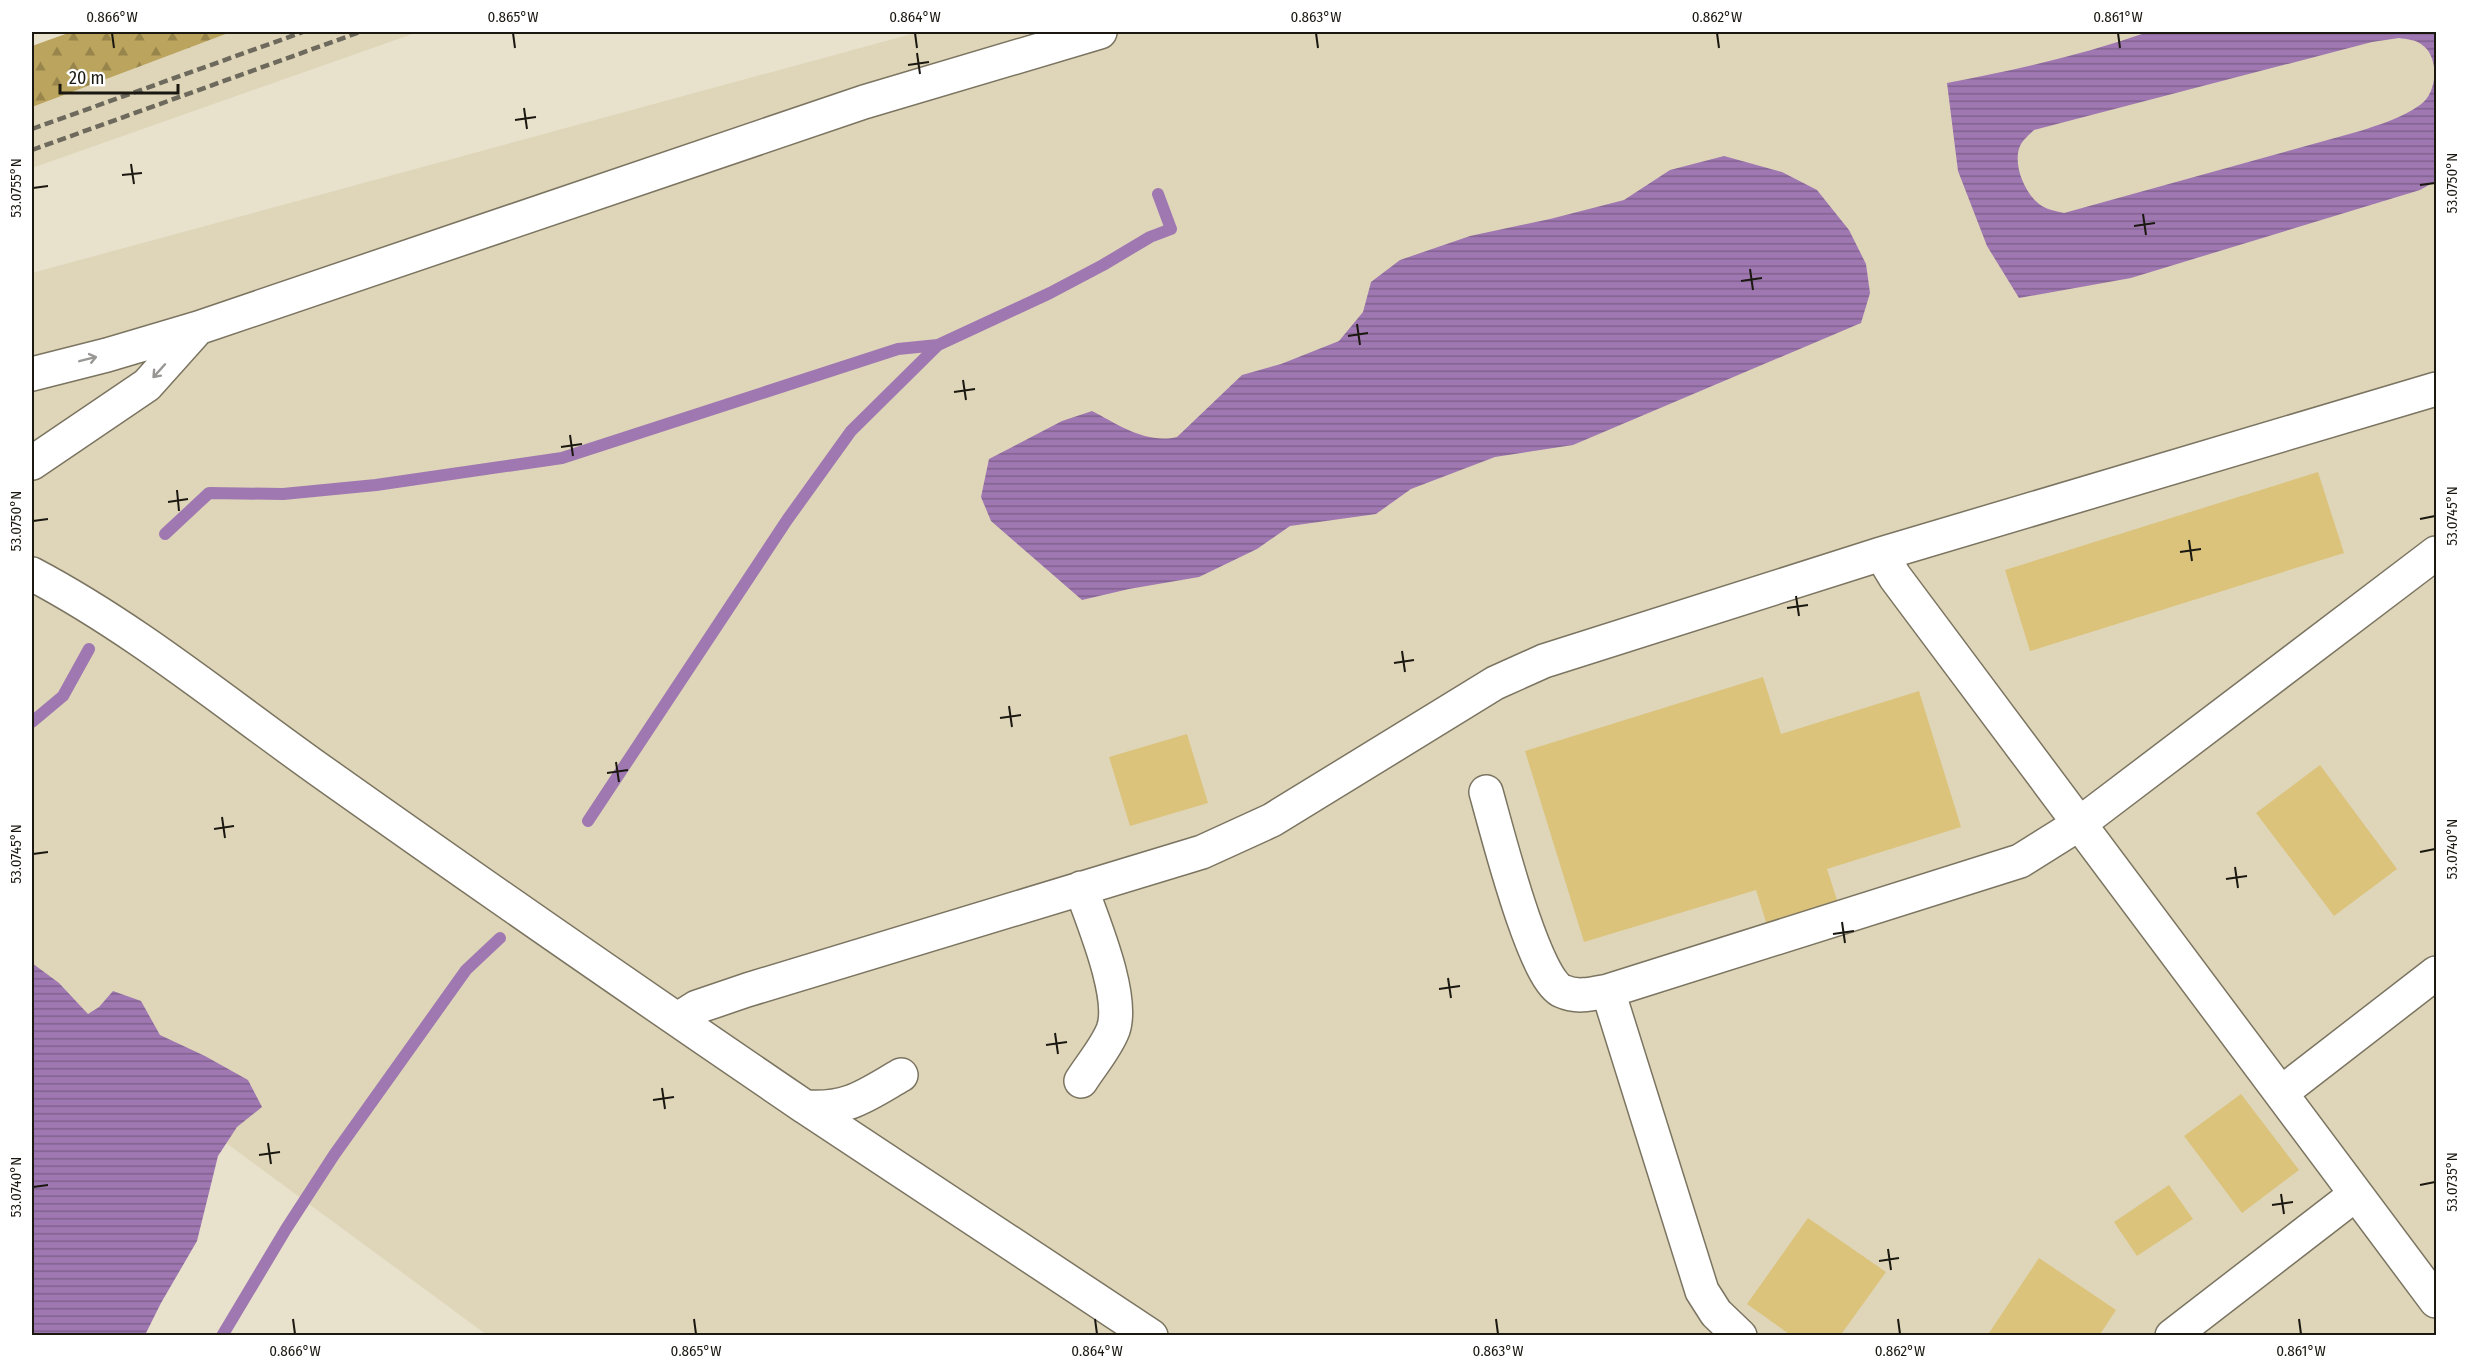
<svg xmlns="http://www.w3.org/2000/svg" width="2468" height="1367" font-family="'Fira Sans Condensed',sans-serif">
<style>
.built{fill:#dfd6b9}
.forest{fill:url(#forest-firs)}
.water{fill:url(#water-rules);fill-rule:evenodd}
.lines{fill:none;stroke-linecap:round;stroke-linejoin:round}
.stream{stroke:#9f78b1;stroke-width:12}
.building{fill:#dbc37c}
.minor-casing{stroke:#7b7461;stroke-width:36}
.minor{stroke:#fff;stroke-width:33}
.rail{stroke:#6d695c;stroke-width:4.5;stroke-dasharray:9 4.5;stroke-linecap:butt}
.oneway{stroke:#989793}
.ticks{fill:none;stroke:#1a1810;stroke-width:2}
.neatline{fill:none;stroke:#1a1810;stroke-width:2}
.ticks-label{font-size:15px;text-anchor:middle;fill:#1a1810}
</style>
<defs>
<pattern id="forest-firs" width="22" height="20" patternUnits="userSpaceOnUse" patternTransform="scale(1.5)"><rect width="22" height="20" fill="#bba45d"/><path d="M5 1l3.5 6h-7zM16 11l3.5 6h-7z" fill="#97854b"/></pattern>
<pattern id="water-rules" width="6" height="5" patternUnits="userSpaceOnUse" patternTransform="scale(1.5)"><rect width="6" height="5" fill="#9f78b1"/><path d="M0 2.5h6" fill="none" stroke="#81618f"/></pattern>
</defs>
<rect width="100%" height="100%" fill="#e8e1cc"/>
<path class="built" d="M231,32H418L32,168V107Z
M919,32H2436V1335H487L32,1000V273Z"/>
<path class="forest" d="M71,32H231L32,107V46Z"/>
<path class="water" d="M2148,32H2436V181L2420,190L2131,278L2019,298L1987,246L1958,171L1947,83C2015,70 2082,55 2148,32ZM2399,38C2406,39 2416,40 2421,44C2440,56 2438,93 2420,105C2402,118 2381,124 2360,131L2064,213C2057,211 2048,210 2042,206C2025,196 2011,162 2021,144C2024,139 2030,134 2034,130L2372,42Z
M1724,156L1782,172L1817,190L1849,230L1866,264L1870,293L1861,323L1573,445L1495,457L1411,489L1376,514L1290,526L1257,549L1199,577L1129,589L1082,600L991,521L981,497L989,459L1062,421L1092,411C1119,425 1146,444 1177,437L1242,375L1281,364L1339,341L1363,312L1371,282L1400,260L1470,236L1550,219L1624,200L1670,170Z
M32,963L59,983L88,1014L99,1007L113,991L141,1001L160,1035L205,1056L248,1080L262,1107L237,1127L218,1156L197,1241L161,1303L145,1335H32Z"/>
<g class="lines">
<path class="stream" d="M165,534L209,493L283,494L376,485L562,458L898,349L938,345
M32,722L63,696L89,649
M588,821L787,520L851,431L938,345L1050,293L1103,265L1150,237L1171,229L1158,194
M222,1336L286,1229L334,1155L466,970L500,938"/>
</g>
<path class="building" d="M2318,472L2344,553L2030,651L2005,570Z
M1763,677L1781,734L1919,691L1961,827L1827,869L1838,903L1767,925L1756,890L1584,942L1525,751Z
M1187,734L1208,803L1130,826L1109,757Z
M2320,765L2397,869L2334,916L2256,813Z
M2241,1094L2299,1170L2242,1213L2184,1136Z
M2169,1185L2193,1219L2137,1256L2114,1222Z
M1808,1218L1886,1272L1840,1336H1792L1747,1304Z
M2039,1258L2116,1310L2099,1336H1987Z"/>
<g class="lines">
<g class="minor-casing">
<path id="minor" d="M32,374L107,355L198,328L864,102L1100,32
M32,463L147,385L198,328
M1881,554L1895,577L2436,1301
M32,574C138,630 230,707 328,776C486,888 645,998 805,1107C848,1110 865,1096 901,1075
M1486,792C1496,827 1534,980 1562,991C1577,998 1592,994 1608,991L2020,861L2079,824L2436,553
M1608,991L1702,1291L1716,1313L1740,1336
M678,1019L697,1007L747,990L1202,852L1272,820L1495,683L1544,661L1881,554L2436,389
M1081,1081C1091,1065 1106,1048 1113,1030C1125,997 1093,922 1081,888
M2281,1093L2436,973
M805,1107L1151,1336
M2172,1336L2356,1194"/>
</g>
<use href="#minor" class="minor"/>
<path class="rail" d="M32,129L303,32
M32,150L360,32"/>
</g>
<defs><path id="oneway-shaft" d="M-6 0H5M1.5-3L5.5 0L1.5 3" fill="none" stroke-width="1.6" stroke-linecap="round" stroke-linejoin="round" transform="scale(1.5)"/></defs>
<g class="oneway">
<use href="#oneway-shaft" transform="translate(88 359) rotate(-14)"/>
<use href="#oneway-shaft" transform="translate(159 371) rotate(132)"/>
</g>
<path class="ticks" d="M112,33L114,48M513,33L515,48M915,33L917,48M1316,33L1318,48M1717,33L1719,48M2118,33L2120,48M917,53L920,74M908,65L929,62M524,108L527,129M515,120L536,117M131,164L134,184M122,175L142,173M2420,185L2435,183M33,188L48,186M2143,214L2146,235M2134,226L2155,223M1750,269L1753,290M1741,281L1762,278M1357,324L1360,345M1348,336L1368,333M963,380L966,400M954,392L975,389M570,435L573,456M561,447L582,444M177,490L179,511M168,502L188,499M2420,519L2435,516M33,521L48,519M2189,540L2192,561M2180,552L2201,549M1796,596L1799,616M1787,608L1808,605M1402,651L1405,672M1394,663L1414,660M1009,706L1012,727M1000,718L1021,715M616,762L619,782M607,773L628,770M222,817L225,838M214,829L234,826M2420,852L2435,849M33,854L48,852M2235,867L2238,888M2226,879L2247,876M1842,922L1845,943M1833,934L1854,931M1448,978L1451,998M1439,989L1460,986M1055,1033L1058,1054M1046,1045L1067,1042M662,1088L665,1109M653,1100L674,1097M268,1143L271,1164M259,1155L280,1152M2420,1185L2435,1182M33,1187L48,1185M2281,1194L2284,1214M2272,1205L2293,1202M1888,1249L1891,1270M1879,1261L1899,1258M293,1319L295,1334M694,1319L696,1334M1095,1319L1097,1334M1496,1319L1498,1334M1898,1319L1900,1334M2299,1319L2301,1334"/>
<rect width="2468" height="1367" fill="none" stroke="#ffffff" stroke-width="66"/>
<path d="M60 84v9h118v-9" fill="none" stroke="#1a1810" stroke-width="3"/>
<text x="69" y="84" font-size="18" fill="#1a1810" stroke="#ffffff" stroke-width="4.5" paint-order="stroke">20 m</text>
<rect x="33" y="33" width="2402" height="1301" class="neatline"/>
<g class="ticks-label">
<text x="112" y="22">0.866°W</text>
<text x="513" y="22">0.865°W</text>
<text x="915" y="22">0.864°W</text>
<text x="1316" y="22">0.863°W</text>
<text x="1717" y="22">0.862°W</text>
<text x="2118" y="22">0.861°W</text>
<text transform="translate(2452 183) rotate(-90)" y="5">53.0750°N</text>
<text transform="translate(16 188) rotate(-90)" y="5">53.0755°N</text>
<text transform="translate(2452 516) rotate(-90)" y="5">53.0745°N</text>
<text transform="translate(16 521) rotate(-90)" y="5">53.0750°N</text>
<text transform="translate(2452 849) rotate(-90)" y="5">53.0740°N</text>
<text transform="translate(16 854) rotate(-90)" y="5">53.0745°N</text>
<text transform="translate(2452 1182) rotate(-90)" y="5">53.0735°N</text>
<text transform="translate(16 1187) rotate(-90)" y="5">53.0740°N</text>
<text x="295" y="1356">0.866°W</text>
<text x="696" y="1356">0.865°W</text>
<text x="1097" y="1356">0.864°W</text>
<text x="1498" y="1356">0.863°W</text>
<text x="1900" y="1356">0.862°W</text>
<text x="2301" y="1356">0.861°W</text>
</g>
</svg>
